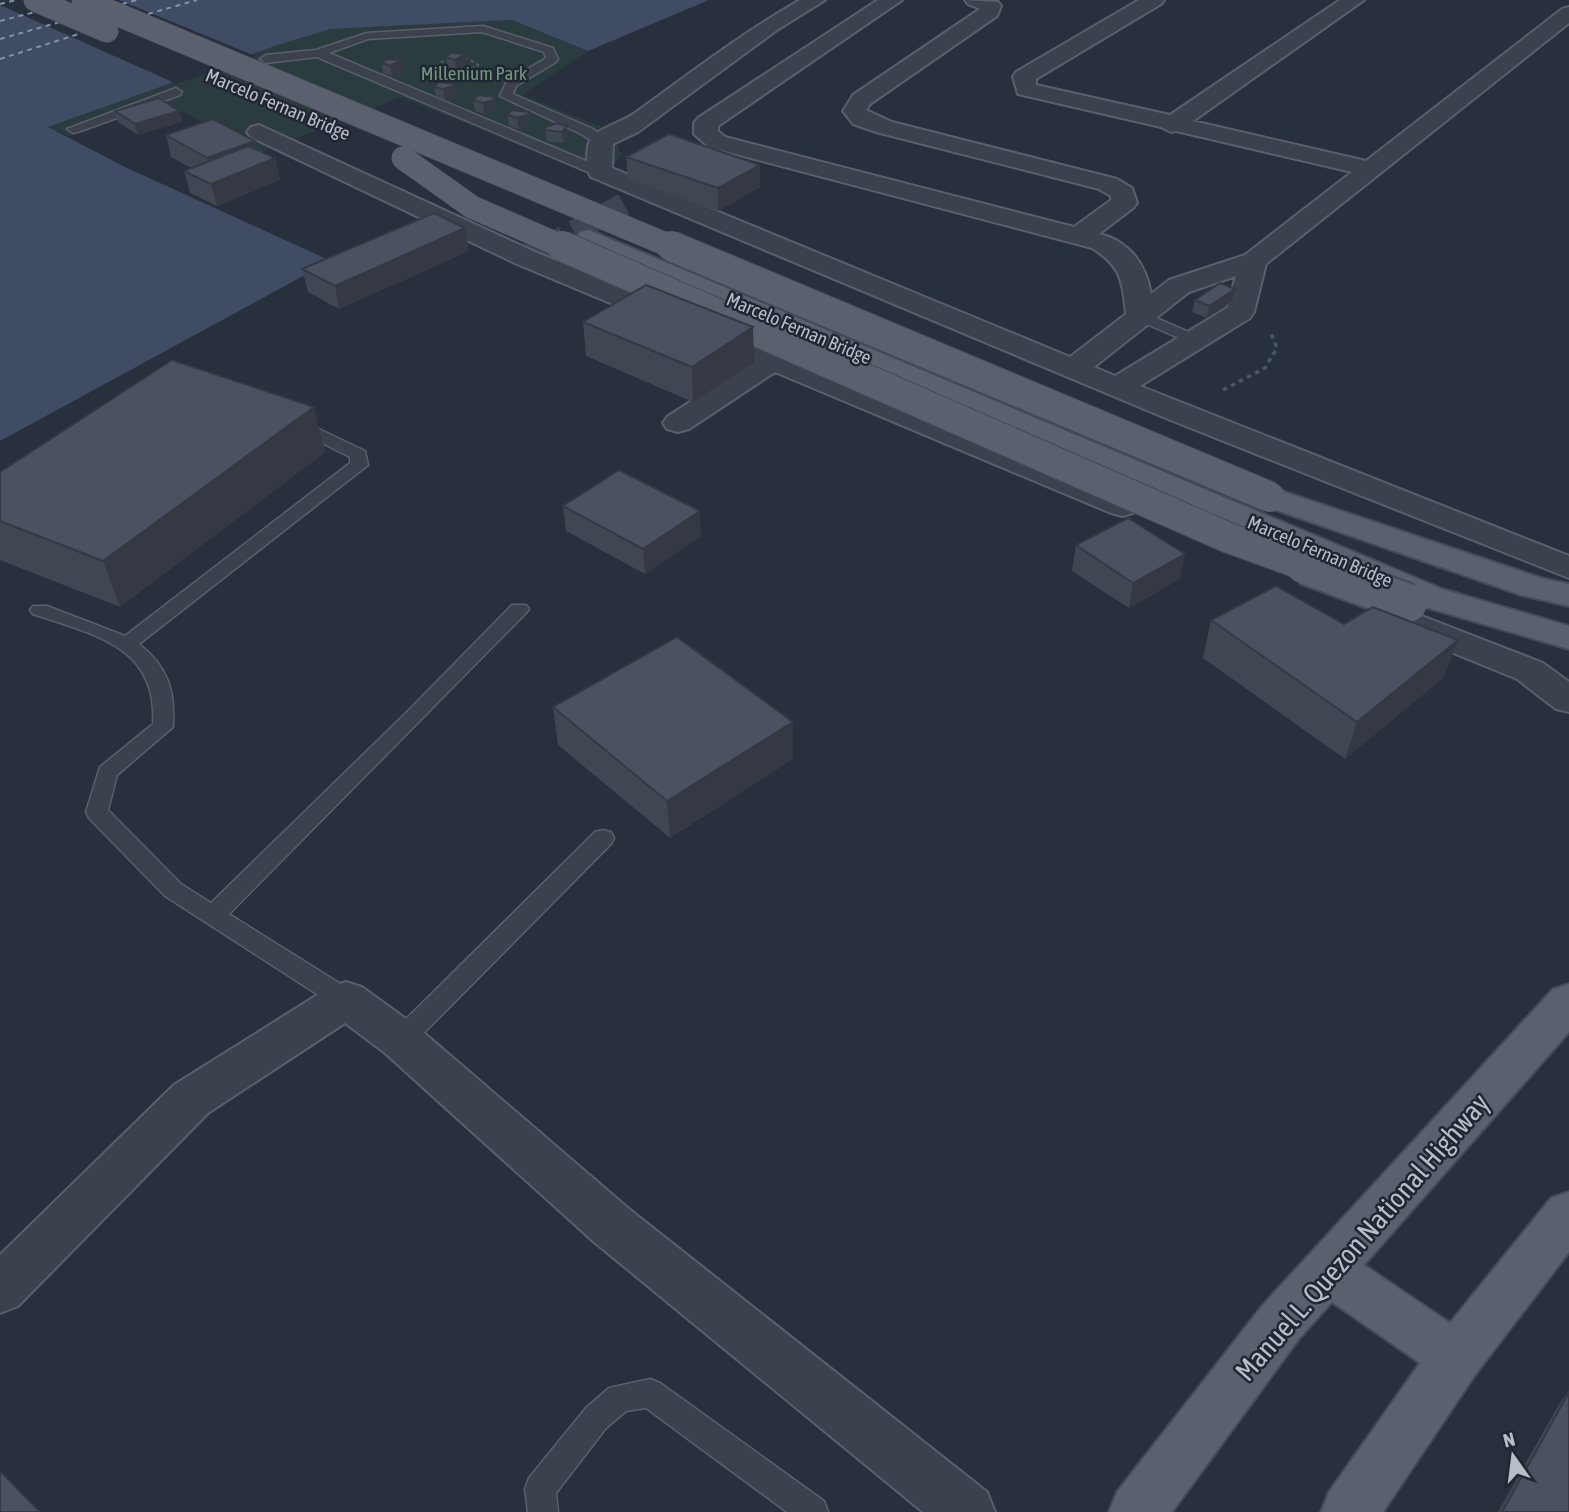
<svg xmlns="http://www.w3.org/2000/svg" width="1569" height="1512" font-family="'Asap Condensed',sans-serif">
<style>
.green{fill:#2b3c3f}
.water{fill:#404b64}
.pier{fill:#282f3d}
.lines{fill:none;stroke-linecap:round;stroke-linejoin:round}
.ferry{stroke:#8390ac;stroke-width:2;stroke-dasharray:5 4.5;stroke-linecap:butt}
.street-tunnel-far1{stroke:#3e4452;stroke-width:23;stroke-dasharray:23 11;stroke-linecap:butt}
.street-tunnel{stroke:#3e4452;stroke-width:30;stroke-dasharray:30 15;stroke-linecap:butt}
.lane-casing{stroke:#5a5f6b;stroke-width:3}
.street-casing{stroke:#5a5f6b;stroke-width:4}
.primary-casing{stroke:#454a57;stroke-width:4}
.path-far1{stroke:#4a595d;stroke-width:2.5;stroke-dasharray:3.5 3.5;stroke-linecap:butt}
.path{stroke:#4a595d;stroke-width:3.5;stroke-dasharray:4.5 4.5;stroke-linecap:butt}
.lane{fill:#3c414e;fill-rule:evenodd}
.street{fill:#3c414e;fill-rule:evenodd}
.primary{fill:#5a606d;fill-rule:evenodd}
.primary-bridge-far2-casing{stroke:#454a57;stroke-width:24;stroke-linecap:butt}
.primary-bridge-far1-casing{stroke:#454a57;stroke-width:32;stroke-linecap:butt}
.primary-bridge-casing{stroke:#454a57;stroke-width:42;stroke-linecap:butt}
.primary-bridge-far2{stroke:#5a606d;stroke-width:23}
.primary-bridge-far1{stroke:#5a606d;stroke-width:30}
.primary-bridge{stroke:#5a606d;stroke-width:38}
.wall{fill:#404753}
.shaded-wall{fill:#343944}
.building{fill:#4a5261;stroke:#343944;stroke-width:2}
.labels{text-anchor:middle;dominant-baseline:central;stroke-width:5;stroke-linejoin:round;paint-order:stroke}
.far-park-label{font-size:19px;fill:#72967e;stroke:#212633}
.far-street-label{font-size:19px;fill:#b8bdc8;stroke:#212633}
.near-street-label{font-size:28px;fill:#b8bdc8;stroke:#212633}
</style>
<rect width="100%" height="100%" fill="#282f3d"/>
<path class="green" d="M512,20L588,51L522,95L613,131L621,155L610,170L596,177L401,97L262,152L166,103L69,136L47,127L278,45L331,29Z"/>
<path class="water" d="M0,0H709L588,51L512,20L331,29L278,45L48,127L125,167L331,261L0,441Z"/>
<path class="pier" d="M0,0H119L255,56L177,84L0,5Z"/>
<g class="lines">
<path class="ferry" d="M0,4L16,0
M122,4L137,0
M148,14L197,0
M0,21L35,12
M0,39L60,22
M0,59L82,33"/>
<path class="street-tunnel-far1" d="M544,248L628,202"/>
<path class="street-tunnel" d="M531,255L547,246"/>
<g class="lane-casing">
<path id="lane" d="M483,26L553,48L558,59L556,62L516,86L513,94L593,129L606,138V144H596L583,135L500,96L507,81L546,58L544,52L482,32L368,39L329,53L605,169V175H595L317,57L266,63L260,59L266,55L316,50L367,33Z
M176,88L182,92L180,95L78,132L73,133L67,129Z
M1140,311L1200,337L1203,340L1200,343H1190L1135,319L1132,316L1135,313Z
M296,418L365,451L368,465L139,644C169,668 175,691 173,727L117,775L108,810L181,884L211,903L408,711L512,605H526L529,609L526,613L229,914L355,993L358,1000L355,1007L346,1010L337,1007L165,896L89,818L86,812L100,767L153,724C158,646 94,635 33,614L30,610L33,606H47L125,636L350,463V457L290,427L288,423L290,419Z
M603,830L611,832L614,838L611,844L410,1047L401,1050L392,1047L389,1040L392,1033L595,832Z
M650,1379L660,1383L824,1501L828,1512H787L646,1408L626,1411L606,1428L556,1493L558,1512H528L525,1489L529,1478L586,1408L609,1388Z"/>
</g>
<g class="street-casing">
<path id="street" d="M800,0H825L777,30L638,132L613,144L612,168L1070,357L1126,314C1122,280 1122,267 1092,248L709,147L694,134V123L698,118L878,0H902L718,126V131L725,137L1074,227L1111,200V196L1099,189L876,132L853,124L843,111L853,95L980,9L968,4L965,0L998,2L1001,6L997,16L870,104L866,110L892,122L1117,179L1132,188L1137,203L1133,208L1099,234C1129,241 1146,264 1151,294L1169,280L1245,255L1352,172L1176,131L1171,132L1161,127L1018,94L1013,77L1016,72L1139,0H1164L1161,4L1036,79V85L1170,115L1340,0H1364L1193,121L1366,161L1562,9L1569,7V23L1266,264L1254,312L1250,318L1140,386L1569,556V578L1168,419L591,177C586,170 585,143 593,136C604,126 622,122 635,113C689,74 742,33 800,0ZM1236,276L1227,308L1115,376L1094,367L1189,292Z
M259,125L535,252L1133,499L1138,506L1133,513L1122,516L1111,513L775,372L689,429L678,432L667,429L663,423L667,417L751,362L517,264L251,137L247,132L251,127Z
M1409,611L1543,663L1569,682V712L1556,709L1517,679L1397,630L1391,622L1397,614Z
M346,982L362,987L417,1027L629,1209L987,1492L995,1512H923L593,1241L385,1053L345,1023L208,1113L18,1306L0,1313V1255L174,1085L330,987Z"/>
</g>
<g class="primary-casing">
<path id="primary" d="M589,230L1442,589L1569,626V649L1418,605L580,244L576,238L580,232Z
M1270,487L1541,578L1569,584V606L1521,595L1259,504L1254,497L1259,490Z
M1569,984V1032L1364,1265L1450,1323L1551,1198L1569,1192V1252L1475,1375L1383,1512H1321L1329,1492L1420,1363L1332,1302L1298,1340L1172,1512H1109L1117,1492L1262,1306L1553,989Z"/>
</g>
<path class="path-far1" d="M464,58L477,63L478,66L458,74L436,69V66L445,60Z"/>
<path class="path" d="M1223,390L1265,368L1277,348L1270,331"/>
<use href="#lane" class="lane"/>
<use href="#street" class="street"/>
<use href="#primary" class="primary"/>
<g class="primary-bridge-far2-casing">
<path id="primary-bridge-far2" d="M35,0L107,31
M83,0L675,248
M403,158L472,207L566,248"/>
</g>
<g class="primary-bridge-far1-casing">
<path id="primary-bridge-far1" d="M562,246L1229,538L1309,567
M671,246L1270,497"/>
</g>
<g class="primary-bridge-casing">
<path id="primary-bridge" d="M1305,565L1408,603"/>
</g>
<use href="#primary-bridge-far2" class="primary-bridge-far2"/>
<use href="#primary-bridge-far1" class="primary-bridge-far1"/>
<use href="#primary-bridge" class="primary-bridge"/>
</g>
<path class="wall" d="M451,53L467,65L456,70L447,68L446,57Z
M382,63L403,71L392,76L383,74Z
M434,87L456,94V97L445,100L436,97Z
M494,97L495,111L484,114L475,111L473,100Z
M115,111H179L182,122L138,135L118,122Z
M508,115L530,123L529,126L519,129L509,126Z
M567,126L568,137L563,143L547,141L545,130Z
M166,135L255,141L257,150L275,158L280,180L217,206L190,193L184,171L191,168L171,157Z
M626,157L760,187L718,211L628,179Z
M469,251L339,309L308,292L302,269Z
M1195,300L1232,301L1207,318L1192,312Z
M583,322L754,362L693,402L586,356Z
M325,452L120,607L0,560V472Z
M563,506L701,536L645,574L566,531Z
M1076,545L1180,579L1129,608L1072,571Z
M1211,620L1344,624L1458,640L1444,677L1345,759L1203,658Z
M553,707L793,722V759L670,838L558,745Z
M1569,1390V1512H1498L1558,1406Z"/>
<path class="shaded-wall" d="M466,54L467,65L456,70L455,60Z
M402,60L403,71L392,76L390,66Z
M455,84L456,97L445,100L443,89Z
M494,97L495,111L484,114L483,103Z
M179,111L182,122L138,135L135,124Z
M529,112V126L519,129L517,118Z
M567,126L568,137L563,143L562,132Z
M255,141L260,163L212,180L207,158Z
M275,158L280,180L217,206L211,184Z
M760,165V187L718,211V188Z
M465,228L469,251L339,309L335,286Z
M1235,289L1232,301L1207,318L1209,306Z
M753,327L754,362L693,402L692,367Z
M314,407L325,452L120,607L103,561Z
M700,511L701,536L645,574L643,549Z
M1185,554L1180,579L1129,608L1133,583Z
M1458,640L1444,677L1345,759L1357,722Z
M793,722V759L670,838L667,801Z"/>
<path class="building" d="M451,53L466,54L455,60L446,57Z
M387,59L402,60L390,66L382,63Z
M439,82L455,84L454,86L443,89L434,87Z
M478,95L494,97V100L483,103L473,100Z
M159,98L179,111L135,124L115,111Z
M512,110L529,112L528,115L517,118L508,115Z
M213,119L255,141L207,158L166,135Z
M557,123L567,126L562,132L545,130L546,127Z
M669,134L760,165L718,188L626,157Z
M248,146L275,158L211,184L184,171Z
M434,213L465,228L335,286L302,269Z
M1220,283L1235,289L1209,306L1195,300Z
M646,285L753,327L692,367L583,322Z
M172,360L314,407L103,561L0,521V472Z
M619,470L700,511L643,549L563,506Z
M1128,518L1185,554L1133,583L1076,545Z
M1276,586L1344,624L1373,607L1458,640L1357,722L1211,620Z
M677,637L793,722L667,801L553,707Z
M1569,1392V1512H1502Z
M0,1471L40,1512H0Z"/>
<g class="labels">
<g class="far-park-label">
<text x="474" y="73">Millenium Park</text>
</g>
<g class="far-street-label">
<text transform="translate(278 104) rotate(23)">Marcelo Fernan Bridge</text>
<text transform="translate(799 328) rotate(23)">Marcelo Fernan Bridge</text>
<text transform="translate(1320 551) rotate(23)">Marcelo Fernan Bridge</text>
</g>
<g class="near-street-label">
<text transform="translate(1362 1237) rotate(-49)">Manuel L. Quezon National Highway</text>
</g>
</g>
<g transform="translate(1513 1456) rotate(346)" stroke="#212633" stroke-width="5" paint-order="stroke">
<path d="M0-5L12 26L0 18L-12 26Z" fill="#b8bdc8"/>
<text y="-10" font-size="19" font-weight="bold" text-anchor="middle" fill="#b8bdc8">N</text>
</g>
</svg>
